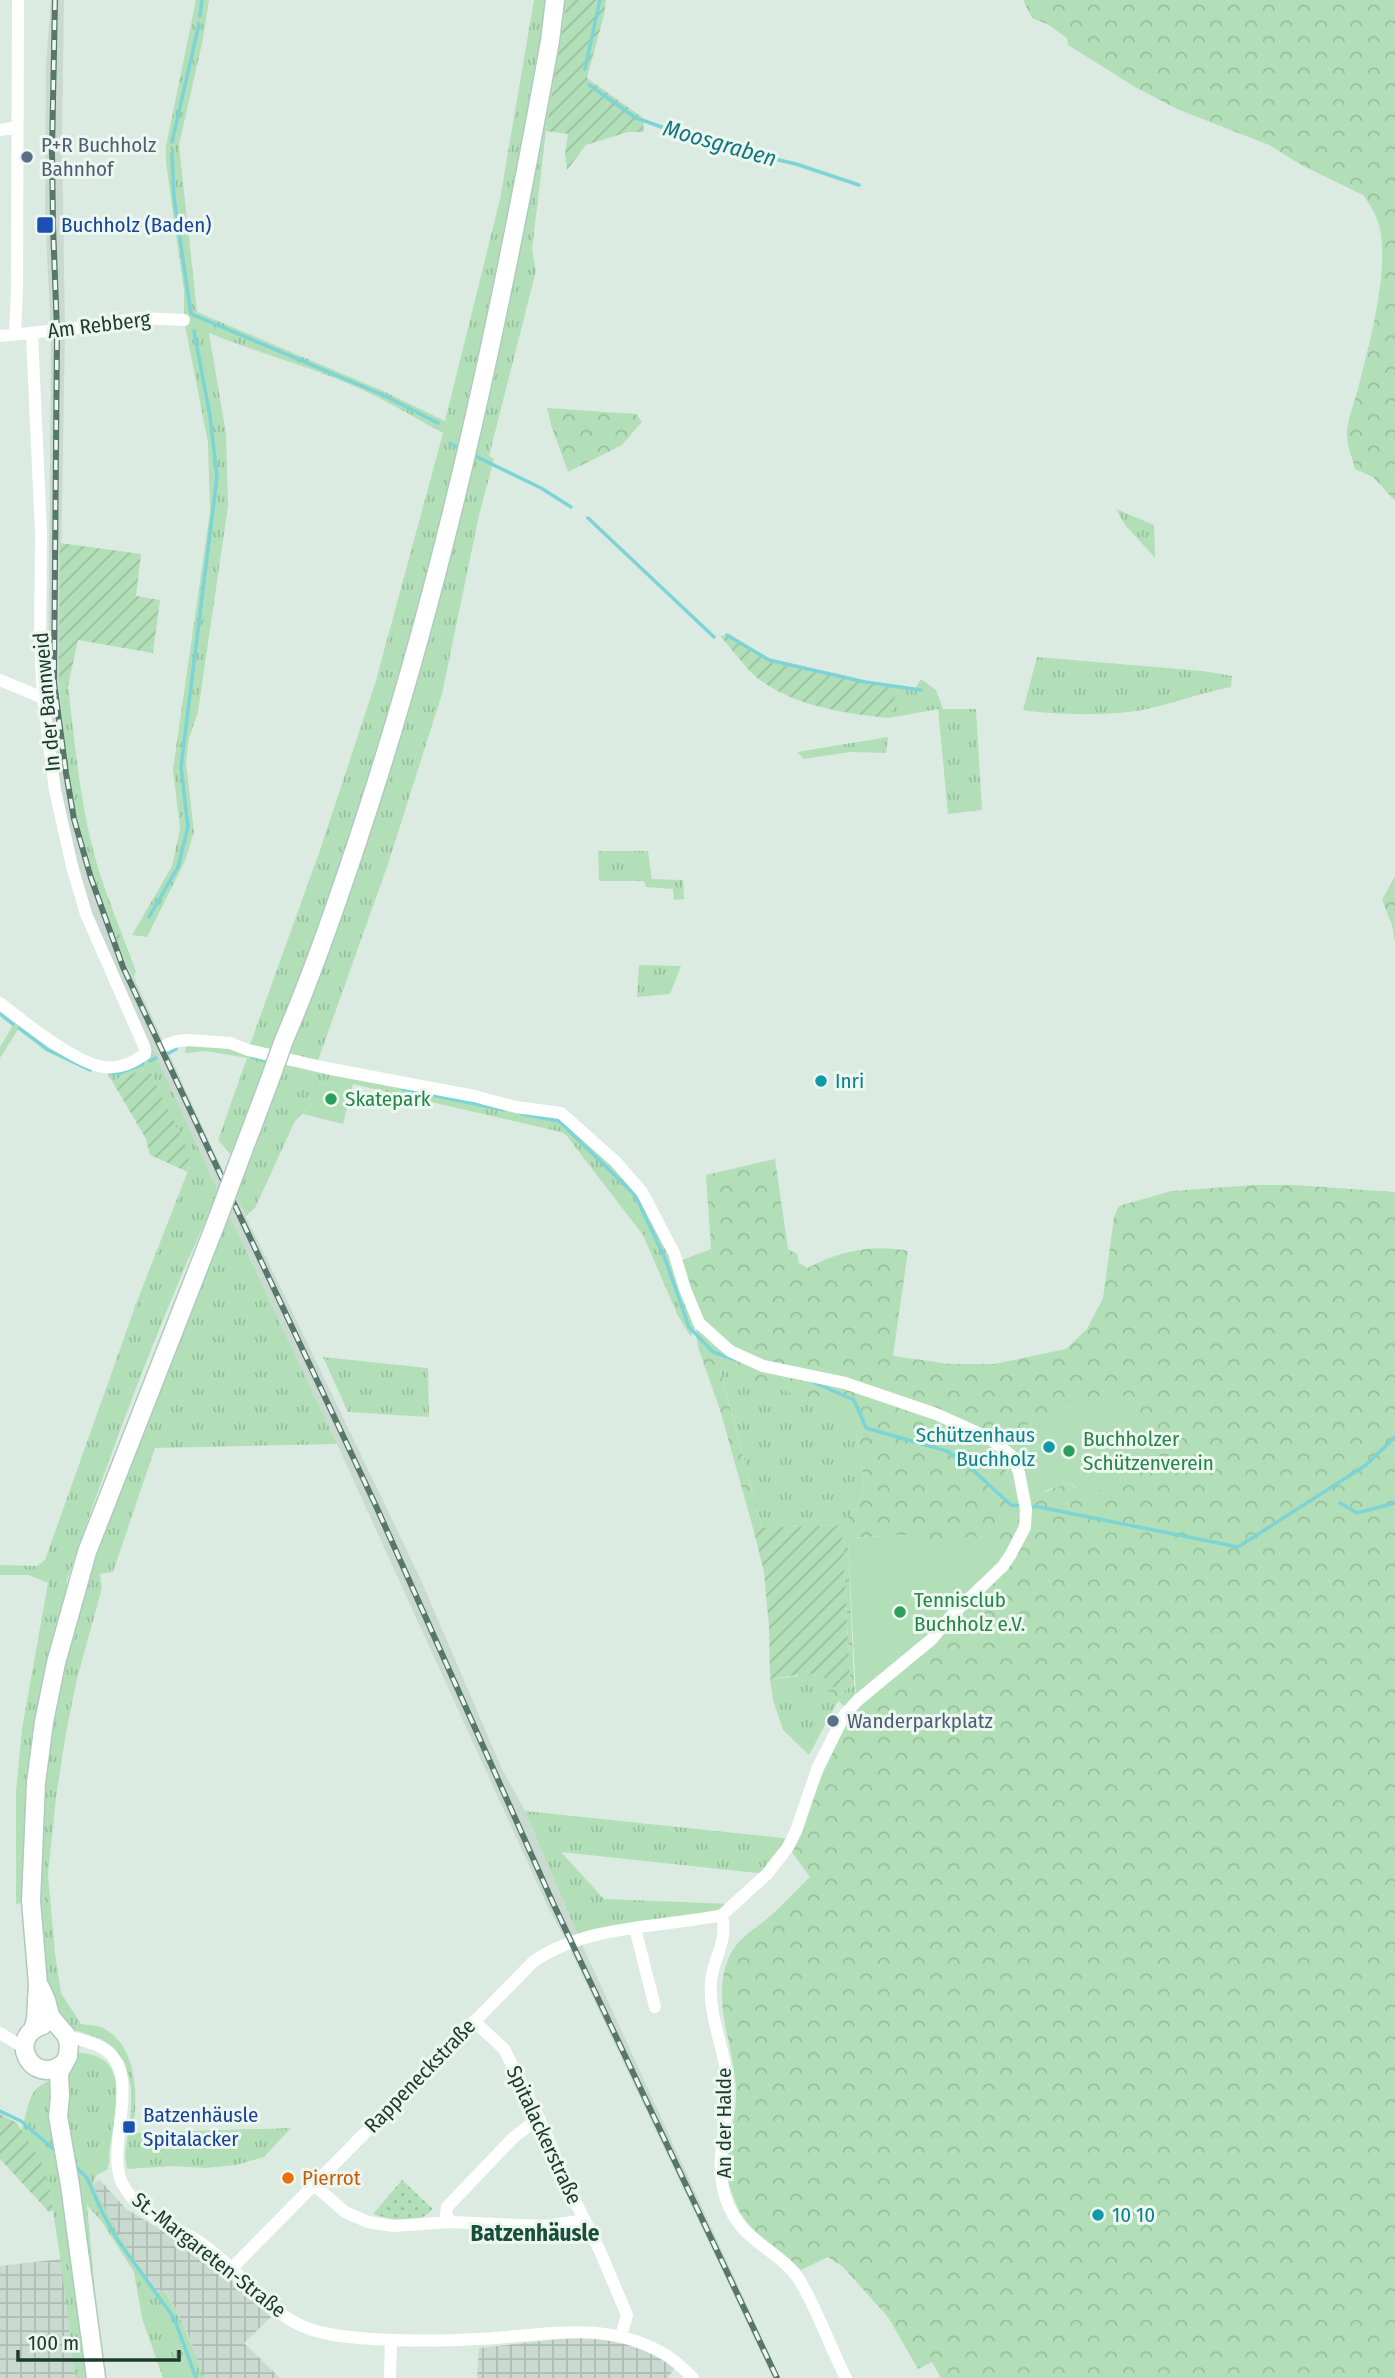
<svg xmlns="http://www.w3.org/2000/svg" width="1395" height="2378" font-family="'Fira Sans Condensed',sans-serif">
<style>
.built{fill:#cadad1}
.industrial{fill:url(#industrial-grid)}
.grass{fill:url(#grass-tufts)}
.forest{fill:url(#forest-crowns);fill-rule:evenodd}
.park{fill:url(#park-dots)}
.garden{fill:url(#garden-furrows)}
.pitch{fill:#b2dfb8}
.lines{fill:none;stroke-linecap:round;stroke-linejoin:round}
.stream{stroke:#7cd4d7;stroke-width:3.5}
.secondary-casing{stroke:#aecbbd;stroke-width:21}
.minor{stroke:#fff;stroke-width:12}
.secondary{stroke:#fff;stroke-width:18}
.rail-casing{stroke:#56776a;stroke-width:6}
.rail{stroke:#edf7f0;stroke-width:3.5;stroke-dasharray:10;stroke-linecap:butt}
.secondary-bridge-casing{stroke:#aecbbd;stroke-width:21;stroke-linecap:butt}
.secondary-bridge{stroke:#fff;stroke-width:18}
.service-dot{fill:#5c6f8a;stroke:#edf7f0;stroke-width:2.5}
.transit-dot{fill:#1a4fb4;stroke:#edf7f0;stroke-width:2.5}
.culture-dot{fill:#0f9aa8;stroke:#edf7f0;stroke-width:2.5}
.leisure-dot{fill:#2e9e5b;stroke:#edf7f0;stroke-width:2.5}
.food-dot{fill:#e8710a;stroke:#edf7f0;stroke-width:2.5}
.labels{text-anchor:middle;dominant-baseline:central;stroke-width:6;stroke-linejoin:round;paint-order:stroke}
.service-label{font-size:21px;fill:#4e5e75;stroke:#edf7f0;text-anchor:start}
.transit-label{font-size:21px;fill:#164399;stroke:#edf7f0;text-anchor:start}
.street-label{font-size:21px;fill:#1c3b2f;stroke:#edf7f0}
.culture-label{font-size:21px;fill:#0d838f;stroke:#edf7f0;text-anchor:start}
.leisure-label{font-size:21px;fill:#27864d;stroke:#edf7f0;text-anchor:start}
.food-label{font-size:21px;fill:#c56008;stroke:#edf7f0;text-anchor:start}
.water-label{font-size:23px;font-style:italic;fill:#11787d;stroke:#edf7f0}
.neighbourhood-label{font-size:23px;font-weight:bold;fill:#174f3a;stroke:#edf7f0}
</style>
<defs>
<pattern id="industrial-grid" width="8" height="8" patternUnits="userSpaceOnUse" patternTransform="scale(1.75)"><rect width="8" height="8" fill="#cadad1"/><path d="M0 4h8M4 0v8" fill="none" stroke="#adbcb4"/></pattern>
<pattern id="grass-tufts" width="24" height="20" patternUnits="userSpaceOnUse" patternTransform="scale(1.75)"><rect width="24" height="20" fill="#b2dfb8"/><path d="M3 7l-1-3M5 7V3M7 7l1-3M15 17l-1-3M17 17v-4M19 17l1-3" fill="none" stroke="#98c09e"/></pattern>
<pattern id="forest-crowns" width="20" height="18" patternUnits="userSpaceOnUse" patternTransform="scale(1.75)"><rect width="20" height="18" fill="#b2dfb8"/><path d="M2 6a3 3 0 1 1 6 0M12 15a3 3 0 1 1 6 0" fill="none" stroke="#98c09e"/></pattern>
<pattern id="park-dots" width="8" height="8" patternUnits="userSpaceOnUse" patternTransform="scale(1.75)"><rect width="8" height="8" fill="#b2dfb8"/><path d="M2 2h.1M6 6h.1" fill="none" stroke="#98c09e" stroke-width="1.8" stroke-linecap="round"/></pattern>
<pattern id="garden-furrows" width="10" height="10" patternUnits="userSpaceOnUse" patternTransform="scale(1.75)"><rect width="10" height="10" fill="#b2dfb8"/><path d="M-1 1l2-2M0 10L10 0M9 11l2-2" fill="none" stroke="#98c09e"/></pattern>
</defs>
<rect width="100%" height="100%" fill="#dcebe2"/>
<path class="built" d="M51,0H64L62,138L65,330L59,683L66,757L82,838L104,906L125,958L214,1152L279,1284L420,1578L502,1769L525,1811L580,1940L780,2378H773L567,1943L547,1905L337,1444L127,997L92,914L77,866L60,790L48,698L51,339L45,211L46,64Z"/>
<path class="industrial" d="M100,2180L125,2208L211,2261L271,2317L244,2343L280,2378H204L188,2334L174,2306L163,2290L158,2293L130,2254L91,2184Z
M61,2259L75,2378H0V2266Z
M621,2336L677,2364L668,2378H477L479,2348L571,2338Z"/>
<path class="grass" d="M196,0H209L203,39L179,145L197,312L381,390L445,421L500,199L534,0H567L546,131L532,250L536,271L489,456L494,459L479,515L442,694L388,864L316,1066L560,1115L642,1192L699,1323L693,1329L691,1337L678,1316L643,1235L566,1135L561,1132L353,1084L351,1092L321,1083L311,1106L295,1121L255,1208L246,1216L235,1195L245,1171L218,1140L247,1058L206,1051L185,1053L187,1042L248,1050L319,853L375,684L443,433C410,415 377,395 342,381C298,363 253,351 209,333L226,434L228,506L198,712L189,738L186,762L194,832L185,861L147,937L132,935L172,866L180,829L173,769L210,512L208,443L184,320V291L166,163V146Z
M1116,509L1154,525L1155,558L1125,525Z
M1037,657L1203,671L1232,676L1231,687C1200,693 1172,704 1142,710C1110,716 1054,715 1023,710Z
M921,679L936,690L943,709H976L982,810L948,814L938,709L889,718L898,686L915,689Z
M59,683L68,686C75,744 80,804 96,861C107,898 123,935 136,972L133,977C107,921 86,861 73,800C65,762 63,722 59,683Z
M888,737L886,753L850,752L804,759L797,752Z
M598,851H648L652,879L683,880L684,899L674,900L673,889L646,887L644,881H599Z
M639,965L681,966L670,994L637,997Z
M15,1022L21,1025L0,1058V1047Z
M153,1050L218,1191C207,1221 192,1249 180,1279C138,1378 101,1481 66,1583L82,1586L229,1214L337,1444L155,1448L113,1572L100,1574L102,1588L77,1679L66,1733L56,1797L48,1875L55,1953L61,1993L81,2024C87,2025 97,2025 103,2028C138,2045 139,2101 132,2133L291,2128L264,2157L236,2165L205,2168L174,2166L127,2169L125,2155L131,2112V2088L125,2063L114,2048L101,2039L69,2028L52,2009L31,1901L16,1904V1791L22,1729L48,1583L29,1575H0V1565L37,1566L45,1560L136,1304L189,1168L148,1068L112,1081L105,1070L142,1062Z
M323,1357L428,1368L429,1417L348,1412Z
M720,1369L826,1404L840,1410L854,1421C859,1464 878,1491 842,1525L762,1528Z
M817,1674L833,1699L854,1684L856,1697L847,1708L838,1701L809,1755L783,1730L773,1700L770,1679Z
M525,1811L792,1839L767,1874L561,1852L604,1899L732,1904L722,1915L580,1940Z
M75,2053C131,2052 116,2104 111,2141C109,2150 109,2160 108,2169L97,2175L92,2184L130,2254L158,2293L163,2290C182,2317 193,2347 204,2378H163L142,2318L134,2272L102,2222L87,2205L103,2378H75L62,2270L49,2185L21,2131C31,2103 26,2083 62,2078Z"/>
<path class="forest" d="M1023,0H1395V501L1373,477L1355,469C1352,457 1346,443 1347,431C1348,418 1354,403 1358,389C1369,345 1389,273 1380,229C1377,216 1371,206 1363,195L1303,166L1269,145L1177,109L1135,87L1068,45L1067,38L1047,24L1032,18Z
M547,408L636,414L642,422L622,445L568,472L551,425Z
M1395,876V941L1392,925L1382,900Z
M775,1159L788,1249L797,1254L799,1263L808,1268C838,1251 874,1244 908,1251L893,1356L950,1364H994L1066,1349L1087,1329L1103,1298L1114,1217L1119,1206L1171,1191L1254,1185H1293L1395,1192V2378H941L932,2362L918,2369L888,2317L843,2267L828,2257L801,2270C781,2248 749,2234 737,2206C733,2196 726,2181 727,2171C727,2144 737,2118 736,2091C735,2045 709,2000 730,1955C739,1937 754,1930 768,1918C783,1905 796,1890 810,1877L788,1847L849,1718L996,1546L991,1542L911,1540L907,1535L848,1538L854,1684L833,1699L817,1674L850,1679L842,1525C878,1491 859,1464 854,1421L840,1410L826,1404L720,1370L762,1528H753L720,1410L698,1347L696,1332L699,1323L677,1262L711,1249L706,1175ZM1121,1397L1076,1488L1068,1482C1051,1489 1037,1497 1019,1500L999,1456V1445L1027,1425L1058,1409Z"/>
<path class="park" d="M402,2180L433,2209C418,2226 392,2220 373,2214Z"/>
<path class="garden" d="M567,0H606L604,15L587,78L643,118L644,132H628L586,145L567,170L565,153L568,134L546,131Z
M60,543L141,554L136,596L160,600L153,653L78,640L68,686L59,683Z
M727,635L769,660L865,682L898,686L889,718C847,714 795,706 760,680C748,672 731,648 720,636Z
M148,1068L189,1152L188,1172L150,1155L146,1139L112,1081Z
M842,1525L850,1679L836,1691C826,1677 817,1667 801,1680L798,1675L770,1679L769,1627L764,1572L753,1528Z
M0,2114L17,2123L41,2162L49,2185L53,2210L49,2212L0,2159Z"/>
<path class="pitch" d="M321,1083L351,1092L343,1124L303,1114L311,1106Z
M1128,1394L1136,1410L1141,1467L1117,1488L1084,1492L1068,1482L1045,1491L1034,1501L1025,1502L1019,1500L999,1455V1446L1027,1425L1058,1409L1121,1397Z
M907,1535L912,1540L976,1537L991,1542L1007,1552L1001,1563L912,1654L856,1697L848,1538Z"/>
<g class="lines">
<path class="stream" d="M200,16L202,0
M585,69L600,0
M589,85L636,118L710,144L796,164L859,185
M172,142L199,24
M172,153L174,198L191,314
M191,314L383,395L438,423
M450,443L461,449
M471,454L541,488L571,507
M588,518L714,637
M727,635L769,660L865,682L921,690
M149,917L178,867L188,827L181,767L217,477L210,416L194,331
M0,1014L13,1024
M19,1028L48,1050L90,1070
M169,1053L176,1049
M252,1057L272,1062
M150,1061L156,1058
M112,1073H119L143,1064
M403,1089L505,1110
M522,1114L559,1121L635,1195L664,1256L689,1327L713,1352L736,1360
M811,1381L854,1400L866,1428L947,1451L974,1471L1011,1505L1039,1507L1238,1547L1366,1465L1395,1437
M1340,1503L1357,1513L1395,1503
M0,2111L21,2121L58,2153
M73,2164L87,2178L102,2212L117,2239L174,2318L196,2378"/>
<g class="secondary-casing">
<path id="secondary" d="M284,1040C316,966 342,889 367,812C449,560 503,302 550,41L555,0
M238,1164L269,1082
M40,1987L46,2000L50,2016L66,2035L69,2043L68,2056L59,2073L60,2097L58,2116L70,2185L96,2378
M43,2025C6,2036 31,2087 63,2064
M33,2029L36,2020L38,1984L31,1901L36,1783L44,1722L56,1663L87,1552L216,1223"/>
</g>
<path class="minor" d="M0,130L17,127
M15,334L17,288L18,0
M0,336L88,327L140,318L184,320
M0,680L43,698
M0,1003C22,1021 77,1064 104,1067C119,1069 133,1063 145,1054L144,1046L86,914L72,866L55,790L43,698L40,642L41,533L32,334
M166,1045L177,1041L188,1040L230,1043L248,1050L326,1068L474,1096L516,1107L561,1113L616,1162L642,1192L674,1253L685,1289L699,1323L730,1351L763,1366L845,1383L936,1414L991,1439L1013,1457L1019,1473L1026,1509L1025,1527L1011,1554L1003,1566L950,1617L932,1639L858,1700L845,1714L818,1767L796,1831L788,1847L767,1874L722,1915
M722,1915C728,1945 713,1956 711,1982C708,2019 727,2052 728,2088C728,2126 713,2161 726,2199C741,2244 778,2247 800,2281C818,2311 830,2347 846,2378
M635,1928L655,2007
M474,2021L504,2049L539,2118L569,2189L600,2251L627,2315L621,2336
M0,2033L24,2048
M66,2035C77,2039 90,2042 101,2047C146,2071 104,2146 122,2183C138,2214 174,2225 201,2243C235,2266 259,2302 294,2322C317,2335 346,2337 372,2339C407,2341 443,2341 478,2339C545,2336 608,2318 669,2357C678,2363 686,2371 693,2378
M313,2184L345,2212L368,2222L393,2226L451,2222L545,2226L585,2220
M451,2222L446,2215L447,2207L514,2137L539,2118
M232,2268L534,1961C589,1924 660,1928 722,1915
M390,2378L391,2340"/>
<use href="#secondary" class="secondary"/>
<g class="rail-casing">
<path id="rail" d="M55,0L52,151L53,226L57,331L54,682L66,773L74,819L91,878L123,967L376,1506L553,1903L777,2378"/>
</g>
<use href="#rail" class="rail"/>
<g class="secondary-bridge-casing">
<path id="secondary-bridge" d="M269,1082L284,1040
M216,1223L238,1164"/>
</g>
<use href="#secondary-bridge" class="secondary-bridge"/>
</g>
<g class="service-dot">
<circle cx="27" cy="157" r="7"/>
<circle cx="833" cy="1721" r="7"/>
</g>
<g class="transit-dot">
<rect x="36" y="216" width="18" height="18" rx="3.5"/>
<rect x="122" y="2120" width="14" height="14" rx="3.5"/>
</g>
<g class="culture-dot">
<circle cx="821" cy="1081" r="7"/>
<circle cx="1049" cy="1447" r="7"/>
<circle cx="1098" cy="2215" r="7"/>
</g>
<g class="leisure-dot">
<circle cx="331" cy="1099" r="7"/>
<circle cx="1069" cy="1451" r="7"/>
<circle cx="900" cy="1612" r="7"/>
</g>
<circle class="food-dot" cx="288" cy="2178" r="7"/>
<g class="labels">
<g class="service-label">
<text x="41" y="145">P+R Buchholz<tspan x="41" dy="24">Bahnhof</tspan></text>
<text x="847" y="1721">Wanderparkplatz</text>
</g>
<g class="transit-label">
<text x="61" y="225">Buchholz (Baden)</text>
<text x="143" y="2115">Batzenhäusle<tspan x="143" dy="24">Spitalacker</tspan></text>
</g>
<g class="street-label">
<text transform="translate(99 325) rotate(-7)">Am Rebberg</text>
<text transform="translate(47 702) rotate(-95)">In der Bannweid</text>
<text transform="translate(420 2076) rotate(-46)">Rappeneckstraße</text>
<text transform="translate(724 2123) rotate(-90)">An der Halde</text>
<text transform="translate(544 2135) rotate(65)">Spitalackerstraße</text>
<text transform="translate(209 2255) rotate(38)">St.-Margareten-Straße</text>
</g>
<g class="culture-label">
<text x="835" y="1081">Inri</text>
<text x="1035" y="1435" text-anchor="end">Schützenhaus<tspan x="1035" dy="24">Buchholz</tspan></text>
<text x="1112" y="2215">10 10</text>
</g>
<g class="leisure-label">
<text x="345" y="1099">Skatepark</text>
<text x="1083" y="1439">Buchholzer<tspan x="1083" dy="24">Schützenverein</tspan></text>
<text x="914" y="1600">Tennisclub<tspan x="914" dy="24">Buchholz e.V.</tspan></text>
</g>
<g class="food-label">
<text x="302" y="2178">Pierrot</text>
</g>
<g class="water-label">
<text transform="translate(720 143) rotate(16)">Moosgraben</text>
</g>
<g class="neighbourhood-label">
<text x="535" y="2233">Batzenhäusle</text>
</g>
</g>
<path d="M18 2350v10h161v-10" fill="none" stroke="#1c3b2f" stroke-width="3.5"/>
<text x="28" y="2350" font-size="21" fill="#1c3b2f" stroke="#edf7f0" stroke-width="5" paint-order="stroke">100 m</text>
</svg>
